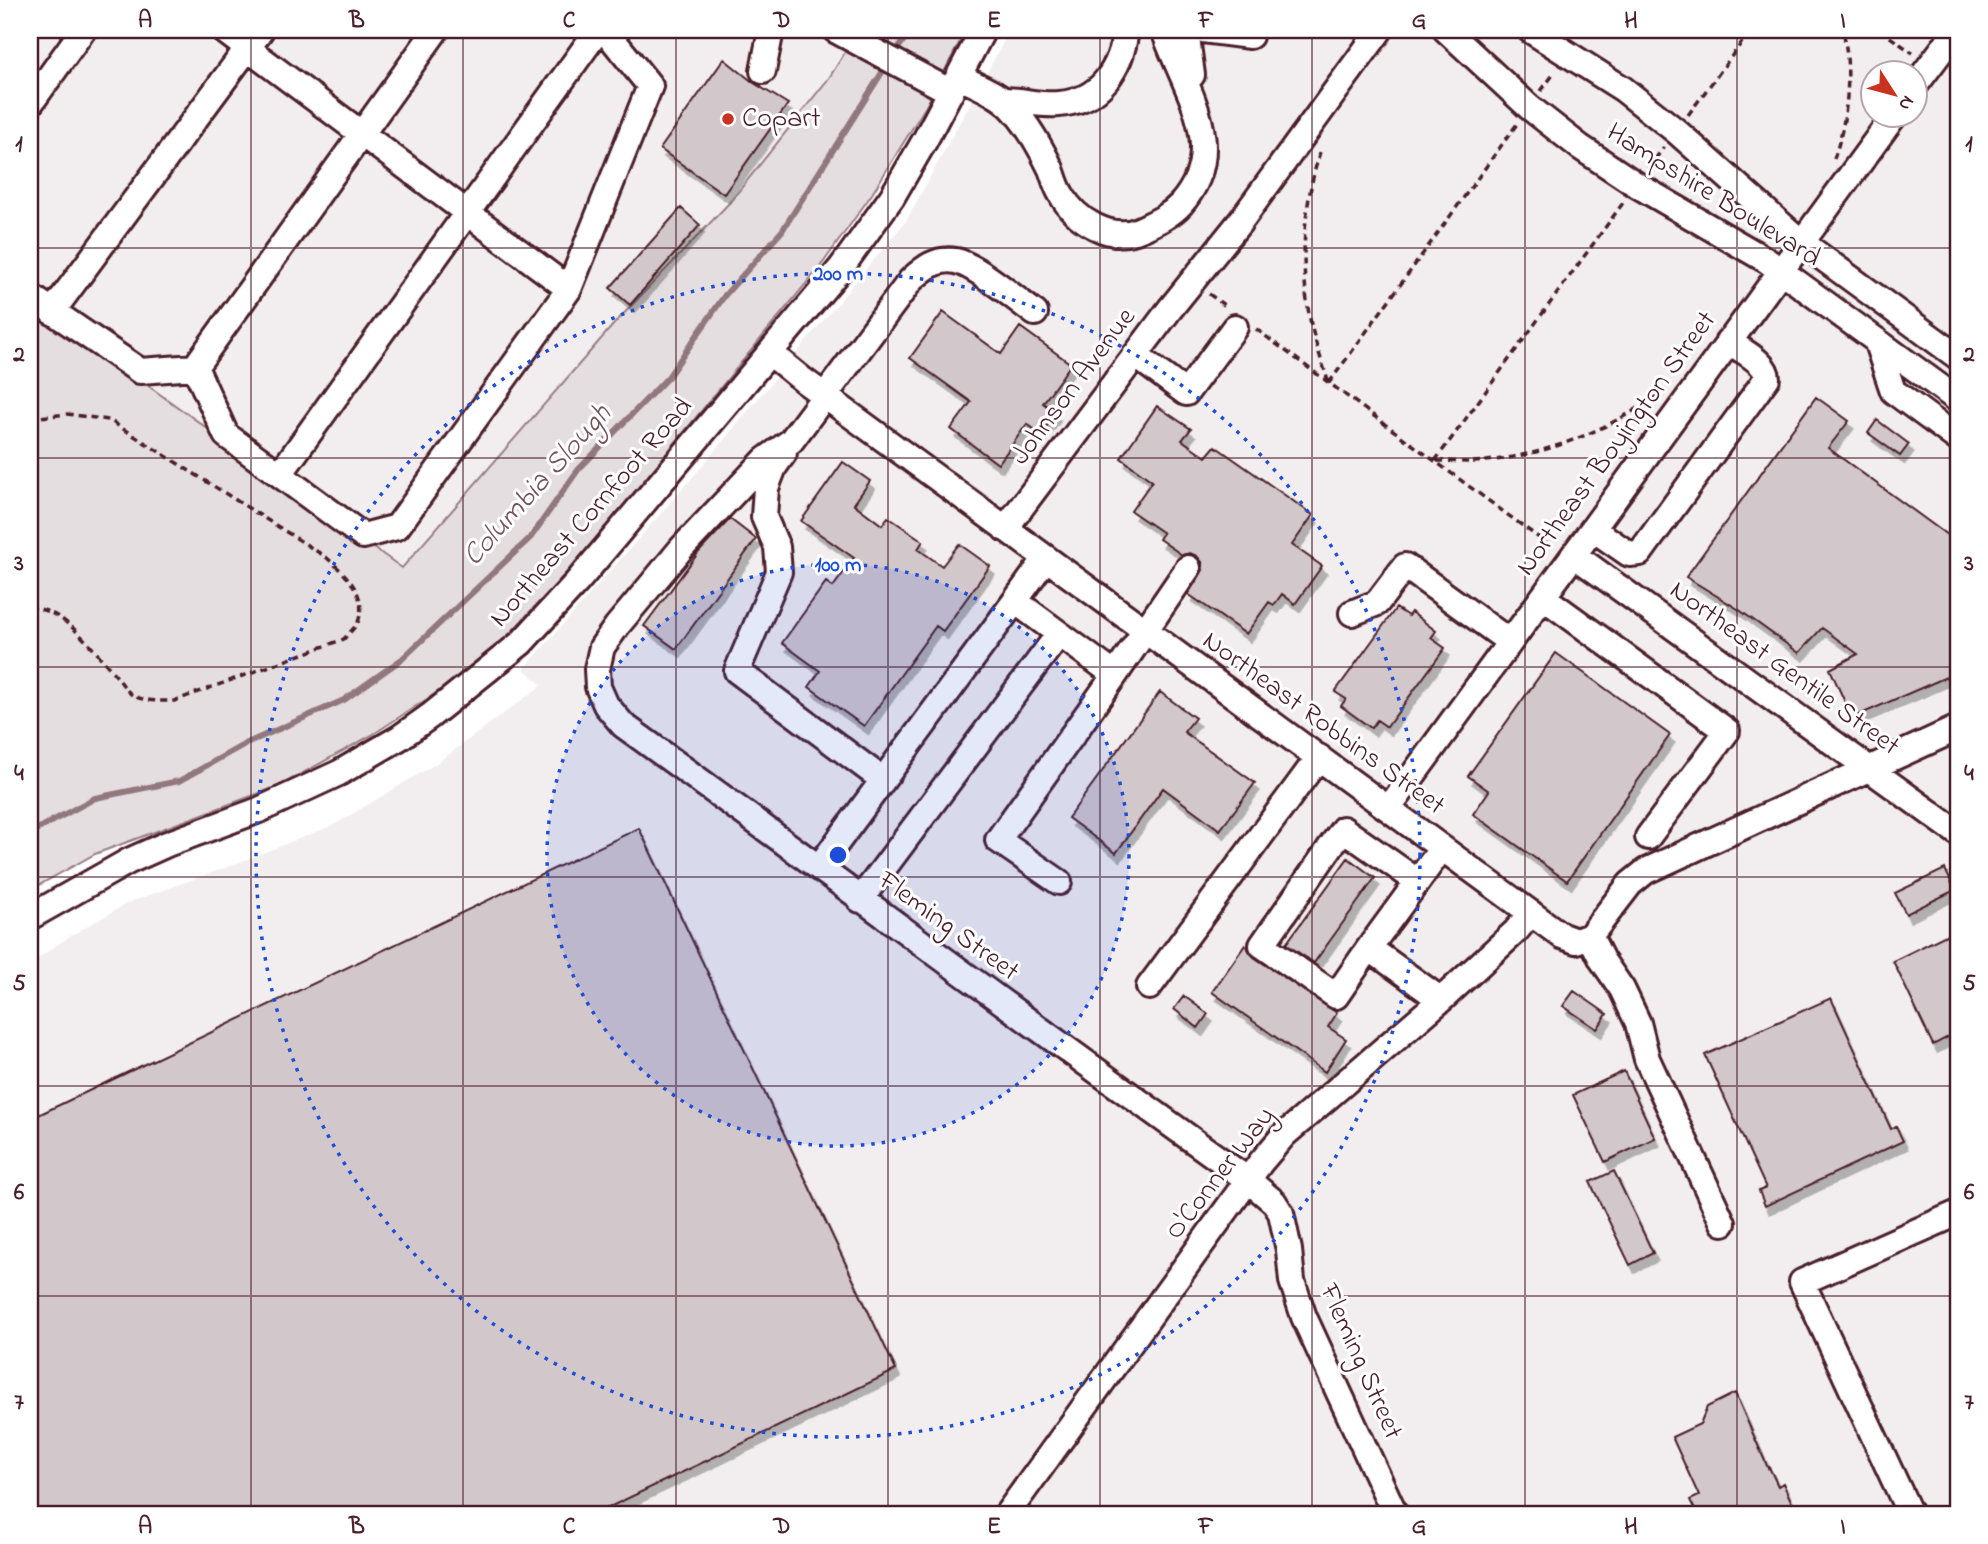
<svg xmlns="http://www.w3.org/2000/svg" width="1988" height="1544" font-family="'Indie Flower',sans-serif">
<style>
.built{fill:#f2eeef;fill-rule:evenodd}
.green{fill:#e5dee0;stroke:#987e86;stroke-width:2}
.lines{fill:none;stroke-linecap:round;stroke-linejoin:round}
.stream{stroke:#91787e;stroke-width:6}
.building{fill:#d2c7cb;stroke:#4a1f2b;stroke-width:2;filter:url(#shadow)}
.minor-casing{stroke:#4a1f2b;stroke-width:30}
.path{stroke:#4a1f2b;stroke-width:3.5;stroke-dasharray:7 5;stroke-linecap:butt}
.minor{stroke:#fff;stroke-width:24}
.grid{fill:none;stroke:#4a1f2b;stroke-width:2;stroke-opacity:0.55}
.ring{fill:none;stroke:#1d4ed8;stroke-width:3.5;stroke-dasharray:3.5 7}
.poi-dot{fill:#c8321e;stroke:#fff;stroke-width:2.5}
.labels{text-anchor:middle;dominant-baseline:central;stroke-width:6;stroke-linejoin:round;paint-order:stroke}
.poi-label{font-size:28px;fill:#4a1f2b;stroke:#fff;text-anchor:start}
.street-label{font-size:28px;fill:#4a1f2b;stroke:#fff}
.water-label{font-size:30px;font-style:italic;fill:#74535c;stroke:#fff}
.centre{fill:#1d4ed8;stroke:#fff;stroke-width:3.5}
.ring-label{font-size:21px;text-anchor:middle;font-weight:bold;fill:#1d4ed8;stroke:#fff;stroke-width:6;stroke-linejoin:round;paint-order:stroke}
.neatline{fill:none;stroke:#4a1f2b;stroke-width:2.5}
.grid-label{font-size:23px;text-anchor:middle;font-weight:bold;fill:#4a1f2b}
</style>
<defs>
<filter id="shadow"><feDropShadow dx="4.5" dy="8" stdDeviation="0" flood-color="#0004"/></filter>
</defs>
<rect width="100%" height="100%" fill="#fff"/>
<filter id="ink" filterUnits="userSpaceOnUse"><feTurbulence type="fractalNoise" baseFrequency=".0143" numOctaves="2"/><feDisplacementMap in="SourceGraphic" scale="14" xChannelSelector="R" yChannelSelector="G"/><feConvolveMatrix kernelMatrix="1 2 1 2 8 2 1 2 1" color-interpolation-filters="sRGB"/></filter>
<g filter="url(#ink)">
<path class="built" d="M30,30H859L829,78L730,202L614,324L402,568L30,301Z
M1010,30H1958V1514H30V964L70,936L130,902L222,869L334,825L437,763L542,685L524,669L698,471L906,221ZM1872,74H1914V116H1872Z"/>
<path class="green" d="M859,30H966L926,106L872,194L823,263L581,557L499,645L465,674L372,735L281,785L95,854L30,890V301L402,568L614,324L730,202L829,78Z"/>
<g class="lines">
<path class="stream" d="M894,54L911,30
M30,833L95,798L179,781L245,744L344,700L402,659L531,537L578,470L668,377L725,295L782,231L888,63"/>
</g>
<path class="building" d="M724,59L754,83L788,104L724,194L660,149Z
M681,208L700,225L630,305L610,288Z
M943,312L1001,354L1020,327L1071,364L1043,403L1056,413L1041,434L1027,424L998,464L951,429L971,402L910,358Z
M1816,397L1849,421L1828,448L1958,543V672L1852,718L1830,669L1858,654L1822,628L1799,653L1738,609L1686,577Z
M1157,406L1191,429L1182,440L1206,457L1215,446L1313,515L1292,545L1322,566L1295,604L1282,594L1274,605L1269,602L1246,634L1188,594L1203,570L1202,562L1197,556L1190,553L1182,555L1159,539L1163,533L1131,511L1152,481L1121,458Z
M1877,420L1909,444L1900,456L1868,433Z
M843,462L870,481L854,504L882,525L888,517L923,541L918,549L942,566L959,544L990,566L943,631L936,626L864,726L809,687L820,671L782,643L826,582L833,587L854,558L801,521Z
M730,519L756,539L676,649L644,626L699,552Z
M1396,608L1408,616L1411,612L1436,631L1431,638L1445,648L1387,727L1377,720L1371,728L1341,706L1346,699L1335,692Z
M1556,653L1670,735L1567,881L1473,814L1489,791L1468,776Z
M1160,692L1195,718L1184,732L1255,783L1220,830L1163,788L1116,853L1068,818Z
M639,828L896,1370L595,1514H30V1119Z
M1348,858L1375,878L1314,963L1286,944Z
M1945,869L1955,890L1906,914L1895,893Z
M1958,929V1032L1933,1045L1893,961Z
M1245,945L1254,957L1337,1013L1328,1027L1346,1039L1325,1072L1212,992Z
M1574,991L1607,1014L1597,1029L1563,1006Z
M1184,996L1208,1014L1198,1028L1174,1009Z
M1831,998L1891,1129L1896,1126L1903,1141L1765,1206L1759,1191L1766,1188L1705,1055Z
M1624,1071L1655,1138L1605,1162L1573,1095Z
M1614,1171L1653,1253L1630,1265L1590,1182Z
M1735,1393L1768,1468L1769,1467L1778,1486L1783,1483L1797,1514H1697L1690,1500L1699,1496L1672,1437L1700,1424L1707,1407Z"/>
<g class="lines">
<g class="minor-casing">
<path id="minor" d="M223,30L569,289
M835,30L951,92
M1186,30L1192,75
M1203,30L1250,36
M1446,30L1529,107L1580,147L1637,185L1766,260L1958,400
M1530,30L1623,89L1676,131L1801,242L1958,357
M763,71L771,30
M960,77C978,86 1000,94 1014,110C1029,127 1041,148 1051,169C1054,177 1056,186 1061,194C1075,220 1111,243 1141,229C1156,222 1170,216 1181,204C1231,147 1183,88 1164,30
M1914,87L1957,30
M1004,100C1022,100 1040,106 1059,104C1101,101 1121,68 1126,30
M30,104L83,30
M30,296L140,371L195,367
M52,312L261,30
M1035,313C1017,300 976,265 956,261C937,257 923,269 911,280L791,441L765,460L681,549L617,626L602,647L597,669L598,687L606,705L623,725C832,876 1038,1030 1248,1180L1274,1202L1281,1213L1289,1250L1292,1281L1304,1317L1395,1514
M1876,340L1893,391L1958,439
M770,353L803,380L1562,936L1576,941L1590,936
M1135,355L1186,393L1235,327
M195,367L226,435L363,536L397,527L569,289L650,86L613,40L601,30
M195,367L436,30
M784,453L774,467L766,488L764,517L777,547L779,572L737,671L883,780
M280,474L598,30
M1005,529L1170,309L1240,222L1380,30
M1593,529L1629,554L1640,553L1767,378C1767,362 1740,350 1728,341
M1574,555L1958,833
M1046,558L1015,601L1115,675L1188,568
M1543,597L1727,731L1648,837
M1352,613L1377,603L1405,566L1510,642
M1389,808L1894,116
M819,867L1015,601
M1059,882L998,840L1115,675
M860,900L1059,634
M30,917L129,861L167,844L259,810L339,773L399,738L430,716L521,643L577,582L841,268L892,197L925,140L983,30
M1590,936L1630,884L1646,871L1958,728
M1590,936L1602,960L1622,989L1638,1023L1647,1059L1723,1223
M1369,948L1336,996L1262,945L1343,829L1417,881
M1149,987L1319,757
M1441,1000L1369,948L1442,848
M1007,1514L1261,1162L1284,1135L1441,1000L1516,931L1531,913
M1910,1514L1802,1282L1958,1213"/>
</g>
<path class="path" d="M1880,30L1913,53
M1541,91L1555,72
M1688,115L1751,30
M1320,152C1303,206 1299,268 1311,324C1315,343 1322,361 1328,381
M1834,159C1848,117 1852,73 1843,30
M1648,169L1664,147
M1209,294L1228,308
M1256,329L1554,549
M1329,383L1517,124
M30,418L67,414L109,420L326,557C344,573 369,594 358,622C355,628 348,634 344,639L174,701C161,701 142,702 131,694C126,690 121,682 117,677C95,652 65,608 30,608
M1435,461L1623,203
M1437,461C1450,461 1463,462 1475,462C1545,457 1609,430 1666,390"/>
<use href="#minor" class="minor"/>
</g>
</g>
<path class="grid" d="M251,30V1514M463,30V1514M676,30V1514M888,30V1514M1100,30V1514M1312,30V1514M1525,30V1514M1737,30V1514M30,248H1958M30,458H1958M30,667H1958M30,877H1958M30,1086H1958M30,1296H1958"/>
<circle cx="838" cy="855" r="291" fill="#1d4ed8" fill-opacity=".12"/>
<g class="ring">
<circle cx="838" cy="855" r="291"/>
<circle cx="838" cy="855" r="582"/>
</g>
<circle class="poi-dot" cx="728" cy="119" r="7"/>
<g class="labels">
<g class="poi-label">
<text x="742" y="119">Copart</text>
</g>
<g class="street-label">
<text transform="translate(1713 196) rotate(32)">Hampshire Boulevard</text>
<text transform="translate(1074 387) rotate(-53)">Johnson Avenue</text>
<text transform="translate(1617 444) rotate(-54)">Northeast Boyington Street</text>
<text transform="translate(592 513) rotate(-49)">Northeast Cornfoot Road</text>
<text transform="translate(1784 669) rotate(36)">Northeast Gentile Street</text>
<text transform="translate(1323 724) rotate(36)">Northeast Robbins Street</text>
<text transform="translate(948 927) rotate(36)">Fleming Street</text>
<text transform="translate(1221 1174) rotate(-52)">O'Conner Way</text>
<text transform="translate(1360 1362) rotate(66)">Fleming Street</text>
</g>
<g class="water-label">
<text transform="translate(538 486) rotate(-48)">Columbia Slough</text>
</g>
</g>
<circle cx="838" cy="855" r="10" class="centre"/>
<g class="ring-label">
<text x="838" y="280">200 m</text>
<text x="838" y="571">100 m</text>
</g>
<rect width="1988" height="1544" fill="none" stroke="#fff" stroke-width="77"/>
<g transform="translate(1894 94) rotate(126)"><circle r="33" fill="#ffffff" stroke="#b7a5aa" stroke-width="2"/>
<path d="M0-5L12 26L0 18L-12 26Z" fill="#c8321e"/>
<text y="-10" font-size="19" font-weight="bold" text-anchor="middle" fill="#4a1f2b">N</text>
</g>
<rect x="38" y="38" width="1912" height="1468" class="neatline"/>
<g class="grid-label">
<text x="145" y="27">A</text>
<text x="357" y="27">B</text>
<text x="569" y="27">C</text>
<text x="782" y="27">D</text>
<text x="994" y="27">E</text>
<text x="1206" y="27">F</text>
<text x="1419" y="27">G</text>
<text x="1631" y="27">H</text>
<text x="1843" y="27">I</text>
<text x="19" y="151">1</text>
<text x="1969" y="151">1</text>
<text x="19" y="361">2</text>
<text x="1969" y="361">2</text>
<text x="19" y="570">3</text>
<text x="1969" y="570">3</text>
<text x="19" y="780">4</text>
<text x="1969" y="780">4</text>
<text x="19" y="990">5</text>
<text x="1969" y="990">5</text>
<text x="19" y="1199">6</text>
<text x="1969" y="1199">6</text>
<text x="19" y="1409">7</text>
<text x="1969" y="1409">7</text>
<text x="145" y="1533">A</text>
<text x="357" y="1533">B</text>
<text x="569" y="1533">C</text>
<text x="782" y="1533">D</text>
<text x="994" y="1533">E</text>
<text x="1206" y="1533">F</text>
<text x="1419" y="1533">G</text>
<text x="1631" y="1533">H</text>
<text x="1843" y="1533">I</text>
</g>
</svg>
